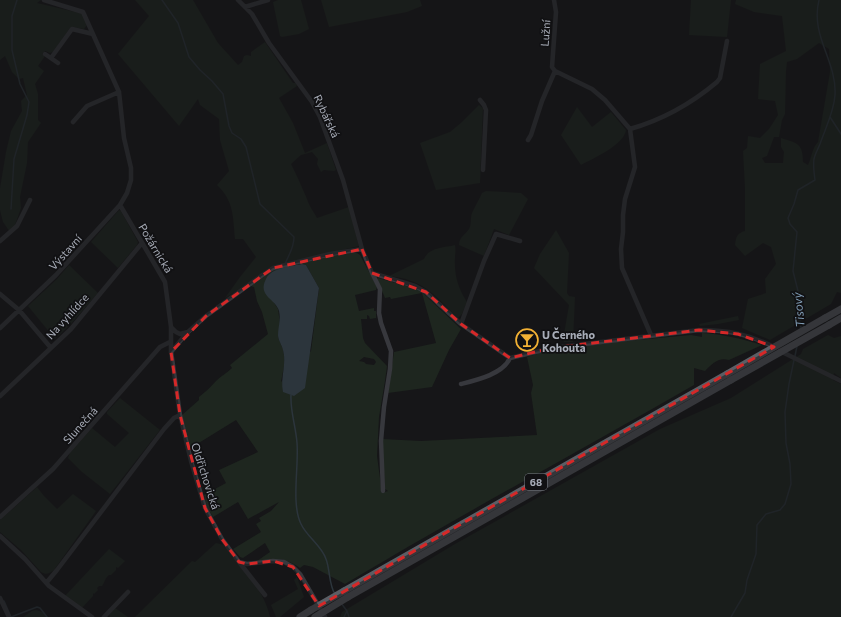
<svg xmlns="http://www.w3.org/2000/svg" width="841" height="617" font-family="Commissioner,sans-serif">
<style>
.green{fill:#1e261f;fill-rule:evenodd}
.water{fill:#2c353c}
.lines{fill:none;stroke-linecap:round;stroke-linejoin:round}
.stream{stroke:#2c353c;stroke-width:1.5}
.minor{stroke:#37383d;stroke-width:4.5}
.trunk{stroke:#5b5e65;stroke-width:7}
.trunk-bridge{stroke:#5b5e65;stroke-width:7}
.marked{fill:none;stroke:#d62828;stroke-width:3;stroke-dasharray:8 5;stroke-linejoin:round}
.labels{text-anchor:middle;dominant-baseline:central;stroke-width:3.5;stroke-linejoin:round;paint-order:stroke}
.shield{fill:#111113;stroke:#7b7e86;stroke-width:1}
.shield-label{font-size:10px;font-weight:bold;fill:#a8adb8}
.street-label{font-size:11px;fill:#a8adb8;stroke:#111113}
.poi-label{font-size:11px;font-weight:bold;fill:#a8adb8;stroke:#111113;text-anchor:start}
.water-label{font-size:12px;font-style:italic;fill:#7f9bb3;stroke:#111113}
</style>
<rect width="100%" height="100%" fill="#161618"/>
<path class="green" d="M0,0H41L37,3L80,13L83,15L87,25L84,29L71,27L53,52L50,53L45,51L42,54L45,56L38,66L44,71L35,84L38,94V120L41,123L28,142L27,163L20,197L21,208L15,225L10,232L3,222L0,210V188L6,152L11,131L22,111L21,101L27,95L23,78L19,79L12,72L5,56L0,60Z
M135,0H193L218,43L238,65L242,62L244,56L247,55L251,56V52L265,42L293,83H296L297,86L279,98L293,123L305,153L327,143L336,170L334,171L324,170L321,172L317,164L318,159L312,152L301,155L291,164C297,176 302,187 307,199C309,206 314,212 317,218L349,207L359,246L337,251L340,255C345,252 355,251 360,255L377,287L376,290L355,295L359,311L374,308V311H376V318L370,319L369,316L367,315V319H361L363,338L365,343L387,366L385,381L379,417L377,456L382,493L388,491L385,489L382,439L421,441L537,435L531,393L533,385L527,357L550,350L605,343L691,335L702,337V333C723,334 742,339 762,345L729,360C718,357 712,364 705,371L694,368V385C578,452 460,515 345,584L313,567L304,565L300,568C280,555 277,561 257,561L270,552L265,543L243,558L240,557L233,549L261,532L256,524L261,521L259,518L271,511L279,502L248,519L238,502L213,517L207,507L204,495L226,483L219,470L258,452L236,420L189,449L182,418V415L199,400V397C205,392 211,387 216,381C221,376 227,373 232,368L230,365L268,334L262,312L257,301L254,287L247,285L225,298L240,277L256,257L243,239H235C233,217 234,201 217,185L229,171L220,140L219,119L200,105L198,99L179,126L118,54L149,16ZM301,264L306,265L319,288L311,351L281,382L285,361L283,349L278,337L280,323L278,309L273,301L285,267ZM364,357L374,359L376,362L374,365L366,364L364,362L359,361Z
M278,0H301L309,29L299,34L282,37L280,36L273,2Z
M321,0H420L422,6L407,12L329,27Z
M691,0H731L727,37L689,35Z
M736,0H841V293L837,292L831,304L770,340L742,328L748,299L766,293L765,279L776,264L771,247L763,243L745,256L735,245C736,237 737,233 745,231V188L743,151L747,148L748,136L760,138L769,129L778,115L775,101L758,99L760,64L786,51L782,16L754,12L735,4ZM819,43L829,49L830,72L818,142C812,148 812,157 808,165L803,162C803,143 797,143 781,138V147L784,152L783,163H765L762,158L767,156L774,137H779L782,120L785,114L786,71L787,62L797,59Z
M479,105L483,108L480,183L436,190L420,143L450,132L462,122Z
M577,107L592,127L611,112L626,130C624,145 594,158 581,165L561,135Z
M486,191L521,193L528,199L509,235L494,229L484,256L459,245C459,237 465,235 469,229C472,224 470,218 472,213C475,206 479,200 482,193Z
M119,210L121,211L138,242L137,245L118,268L91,242Z
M556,230L569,253L567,293L569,296L575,297L573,342H564L563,340L569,305L534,268L540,254Z
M455,245C456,250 455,254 455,258C454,275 458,288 467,302L462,314L458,318C444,305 430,287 411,281C404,278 396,277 389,276L424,259C429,247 444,248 455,245Z
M69,265L98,293L71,324L55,339L28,306L57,279Z
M378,278L417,289L423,293L461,329L449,350L432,387L388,393L394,352L436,343L422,293L391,299L390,297L385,298L377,279Z
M738,316L739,320L718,324L700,326L699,324Z
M828,335L834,338L841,336V378L834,373L833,380L841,384V617H340L342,612L455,544L660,429L731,398L801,354L803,349Z
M120,398L160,430L110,494L82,472L68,458L70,452L92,428L115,447L129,433L107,414V412Z
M37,487L44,496L57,509L73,494L96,511L54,570C49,574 46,575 41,572L21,550L0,532V520Z
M216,543L224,545C241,567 264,589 270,617H135L192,561L195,562Z
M109,549L125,561L118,568L116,567V570L111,575H109C105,578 105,582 102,586H99L97,588L98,590L94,594L93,593V596L81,609L65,596Z
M297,577L304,597L280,617H276L271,605L298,589L294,580Z
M115,608L128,617H110L109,615Z
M36,610L42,612L48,617H23L32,611Z"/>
<path class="water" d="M302,264L306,265L319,288L305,388L294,396L283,392C280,377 287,364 283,350C282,345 278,340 278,335C278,327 281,320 279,311C276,299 257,296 266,279C271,268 290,266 302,264Z"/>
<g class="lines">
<path class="stream" d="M162,0L178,23L189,57L200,70L212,81L223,94L229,126L232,133L241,139L246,147L260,204L294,237C294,248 289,254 285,264
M830,117L841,134
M11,209L14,159L27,115L29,102L20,84L12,50V16L17,0
M801,329L798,291L793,271L797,232L790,224L788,218L794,204L798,190L815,180C814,173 813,165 814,159C815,154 818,149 820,144C825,129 834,112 835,95C837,61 810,36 819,0
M795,356L797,346
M291,395C290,411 296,427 297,443C299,466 291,504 301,524C307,537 322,546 326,559C330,569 329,586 335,594
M4,601L11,617
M341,603L347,611L344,617
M347,611L349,617
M11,617L37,607L40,608L47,617
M731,617L745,593L747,580L756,554L757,525L766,514L780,510L785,504L791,484L790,464L786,443L785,412L789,384L794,360"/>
<path class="minor" d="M238,0L252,14L269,43L312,102L320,117L343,180L362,249L372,273L415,286L426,292L461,324L510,358L552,348L699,330C728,330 748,334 774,347
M554,0L556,12L552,67L555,71L592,89L605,100L630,129L635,167L625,199L623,215V232L621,249L622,268L651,335
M245,7L268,0
M45,54L58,63
M51,58L72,29L93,34
M480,100L484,105L486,110L483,170
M73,122L87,106L119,92
M630,129C662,120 692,103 717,82L720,78L727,41
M528,140L531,135L542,101L555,71
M120,205L165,282L171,327V351L180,415L191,461L205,508L222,539L239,562L247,564L273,561L284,562L293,567L300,574L325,617
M0,241L17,226L30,200
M372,273L380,289L379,313L381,323L391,351L390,369L384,407L381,441L383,491
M0,294L19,310L51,348
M461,324L484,261L496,234L520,241
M171,327L176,332L180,334L188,332L206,316L261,276L273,268L330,254L362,249
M0,328L56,275L120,205L127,193L131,180V168L124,138L119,92L83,12L44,0
M780,351L841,381
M171,352L187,333
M461,384C477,380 503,374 510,358
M0,396L71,329L142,243
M0,517L53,469L160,347L170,342
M0,536L25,559L49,586L92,617
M239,562L265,595
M47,582L57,570L164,429L174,418L180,415
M0,598L9,617
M104,617L128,592"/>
<path class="trunk" d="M825,318L841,309
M829,325L841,318
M344,591L727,374
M348,597L731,380
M300,617L311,610"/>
<path class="trunk-bridge" d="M727,374L825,318
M731,380L829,325
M311,610L344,591
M315,617L348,597"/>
</g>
<path d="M0 0H841V617H0ZM362,249L372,273L426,292L461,324L510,358L552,348L699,330L738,334L774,347L440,536L319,606L293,567L273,561L247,564L239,562L222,539L205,508L180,415L171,352L206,316L273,268Z" fill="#161618" fill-opacity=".55" fill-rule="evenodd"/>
<path class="marked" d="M362,249L372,273L426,292L461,324L510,358L552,348L699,330L738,334L774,347L440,536L319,606L293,567L273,561L247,564L239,562L222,539L205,508L180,415L171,352L206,316L273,268Z"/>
<defs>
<g id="bar-ring" transform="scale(1.15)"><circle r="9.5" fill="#111113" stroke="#f2b134" stroke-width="1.5"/><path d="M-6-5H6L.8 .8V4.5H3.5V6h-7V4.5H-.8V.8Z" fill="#f2b134"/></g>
</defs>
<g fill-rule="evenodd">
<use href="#bar-ring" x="527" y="340"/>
</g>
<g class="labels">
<rect class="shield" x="525" y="474" width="22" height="16" rx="3"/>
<g class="shield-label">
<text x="536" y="482">68</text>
</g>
<g class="street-label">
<text transform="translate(545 33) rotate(-86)">Lužní</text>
<text transform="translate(327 116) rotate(65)">Rybářská</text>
<text transform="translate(156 248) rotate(59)">Požárnická</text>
<text transform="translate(65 252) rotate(-48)">Výstavní</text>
<text transform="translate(67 316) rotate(-48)">Na vyhlídce</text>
<text transform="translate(80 425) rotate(-48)">Slunečná</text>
<text transform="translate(206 476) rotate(72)">Oldřichovická</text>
</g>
<g class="poi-label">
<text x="542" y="334">U Černého<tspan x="542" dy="13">Kohouta</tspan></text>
</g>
<g class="water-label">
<text transform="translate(798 310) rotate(-96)">Tisový</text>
</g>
</g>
</svg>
